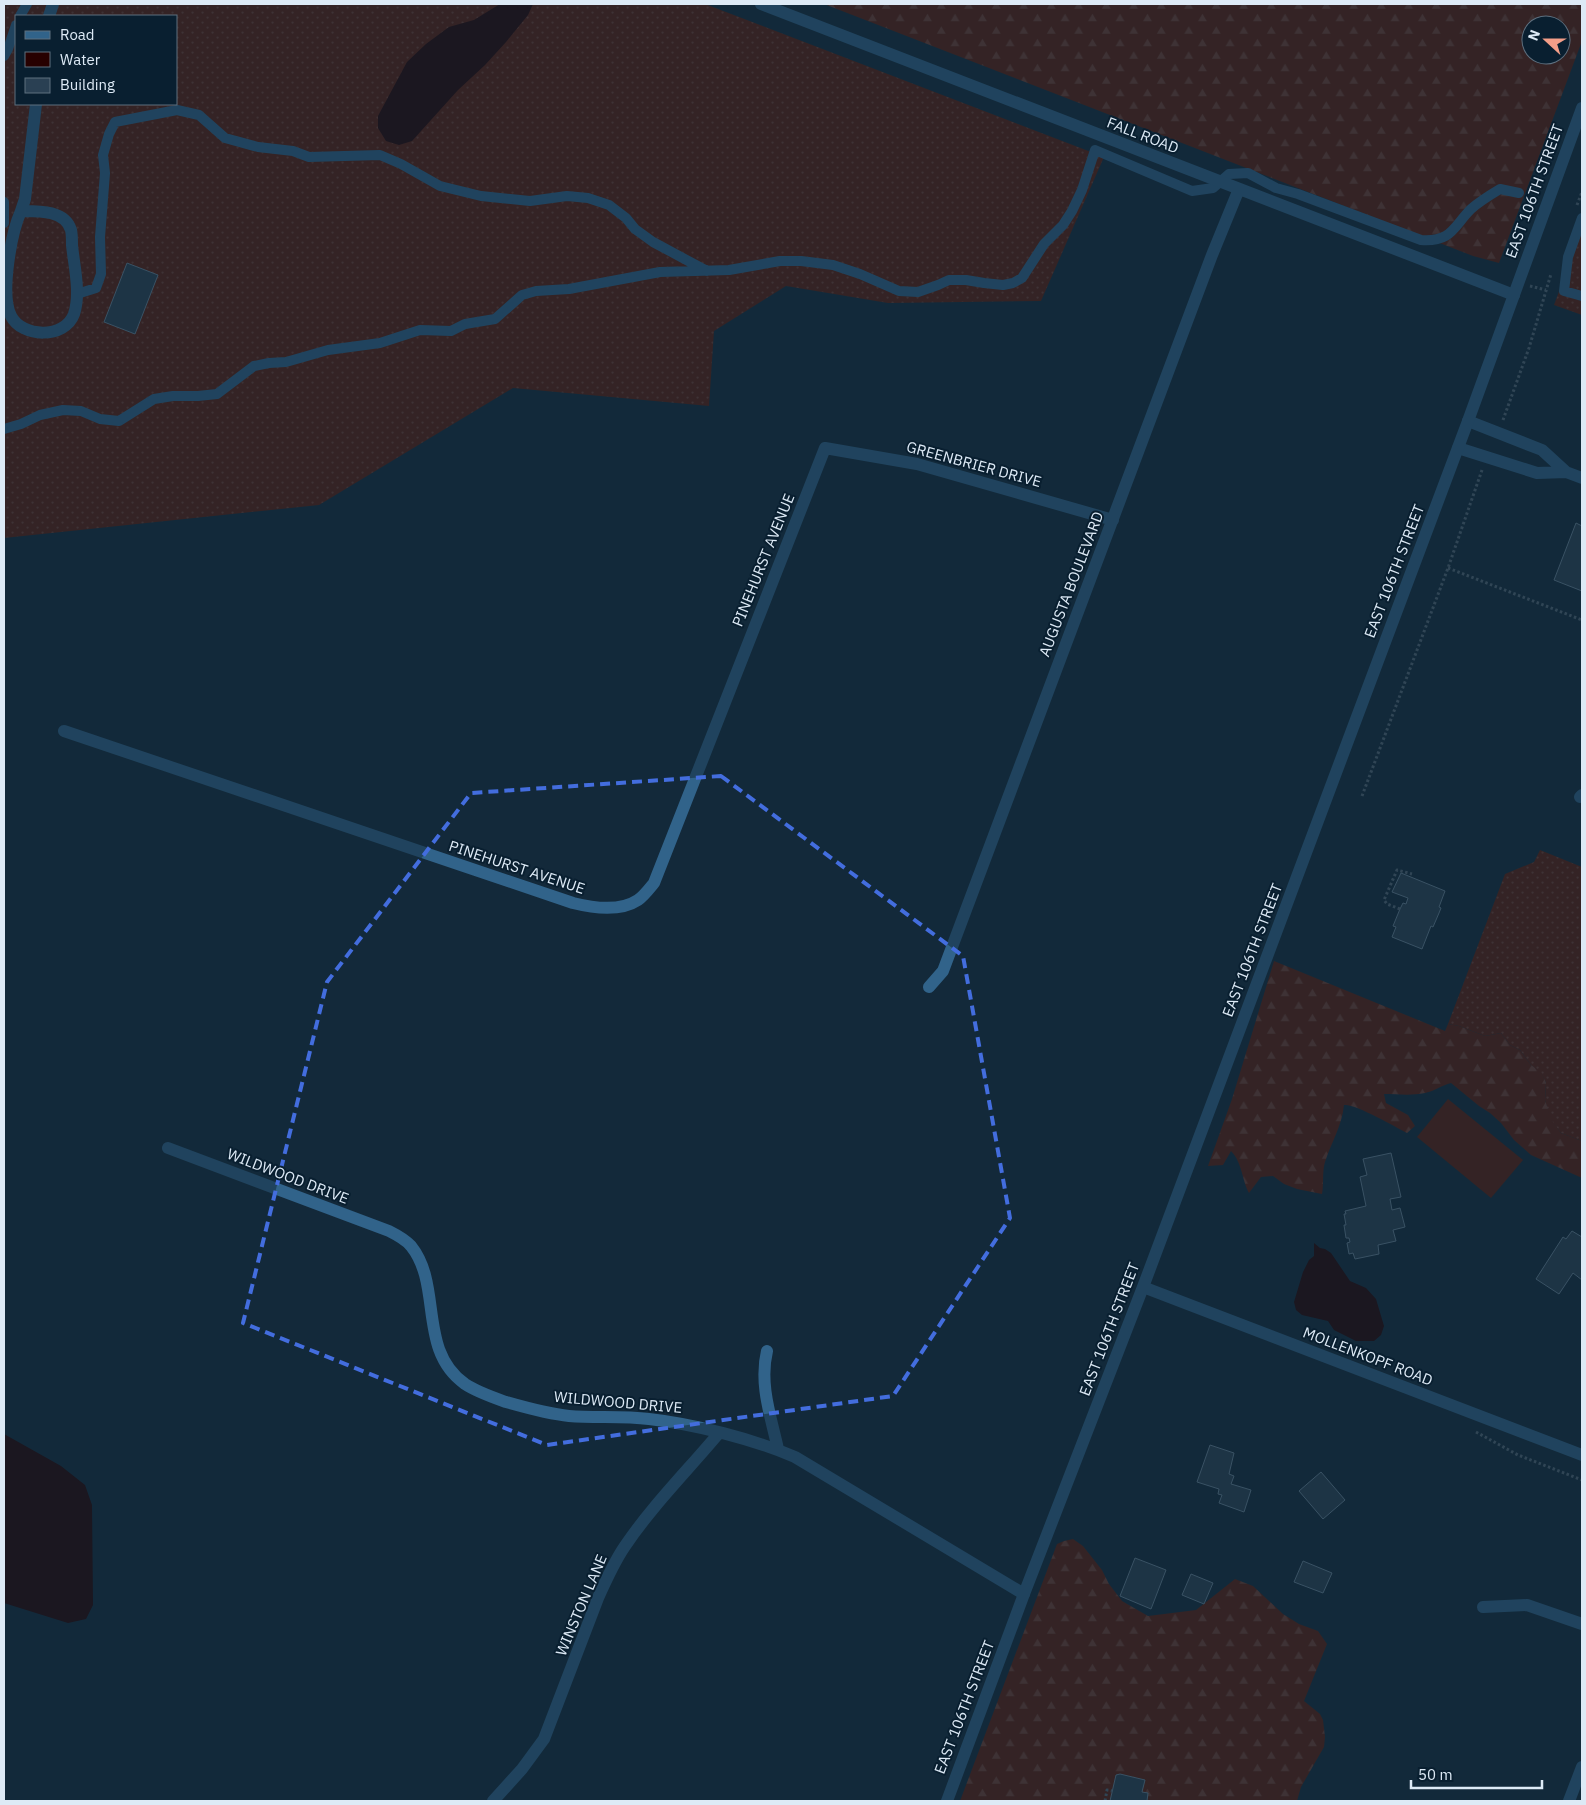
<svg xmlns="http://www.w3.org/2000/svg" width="1586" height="1805" font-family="'IBM Plex Sans',sans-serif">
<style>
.grass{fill:url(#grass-dots);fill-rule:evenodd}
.forest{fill:url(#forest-firs);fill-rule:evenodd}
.garden{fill:#5d1c0c}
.water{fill:#270000}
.building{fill:#2a4053;stroke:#698296}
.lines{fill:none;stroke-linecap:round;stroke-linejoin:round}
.path{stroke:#546776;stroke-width:3;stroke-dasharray:2.5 2.5;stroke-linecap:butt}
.service{stroke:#31638a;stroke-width:10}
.minor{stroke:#31638a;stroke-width:12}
.tertiary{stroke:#31638a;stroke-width:12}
.marked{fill:none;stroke:#436dde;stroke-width:4;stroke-dasharray:10 6;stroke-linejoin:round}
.labels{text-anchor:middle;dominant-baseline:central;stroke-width:4;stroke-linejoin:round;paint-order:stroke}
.street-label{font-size:15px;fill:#ddeaf6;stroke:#091f30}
</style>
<defs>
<pattern id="grass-dots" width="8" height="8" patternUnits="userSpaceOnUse" patternTransform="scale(1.25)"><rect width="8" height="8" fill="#5d1c0c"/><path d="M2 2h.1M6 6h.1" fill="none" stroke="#743d30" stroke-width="1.8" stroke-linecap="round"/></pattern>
<pattern id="forest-firs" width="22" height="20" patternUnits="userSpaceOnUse" patternTransform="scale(1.25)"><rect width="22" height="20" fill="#5d1c0c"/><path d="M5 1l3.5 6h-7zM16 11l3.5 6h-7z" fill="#743d30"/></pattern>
</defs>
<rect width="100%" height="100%" fill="#13293a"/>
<path class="grass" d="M4,4H705L1104,157L1041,301L888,303L786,286L714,331L709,406L513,388L319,505L4,538ZM16,16H176V104H16Z
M1582,229V315L1554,305Z
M1540,850L1582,867V1141L1561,1133L1550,1119L1545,1100L1546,1083L1542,1074L1531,1065L1520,1050L1510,1045L1501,1033L1485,1036L1459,1026L1448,1024L1505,874L1534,862Z"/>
<path class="forest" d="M824,4H1582V41L1499,263L1473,256ZM1531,25H1561V55H1531Z
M1274,961L1445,1031L1448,1024L1459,1026L1485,1036L1501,1033L1510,1045L1520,1050L1531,1065L1542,1073L1546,1083L1545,1100L1551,1119L1561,1133L1582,1141V1178L1531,1155L1514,1140L1501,1123L1490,1113L1479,1106L1451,1083C1442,1085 1435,1091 1425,1093C1411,1096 1397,1094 1384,1094L1386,1103L1408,1115L1415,1126L1407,1133C1396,1127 1354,1103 1344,1105C1342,1126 1331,1143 1325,1162C1322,1172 1324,1184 1322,1194L1297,1189L1284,1184L1273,1176L1261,1177L1249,1193C1242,1180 1242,1162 1231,1151L1223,1165L1208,1166L1232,1099Z
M1073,1539L1083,1546L1102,1570L1109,1584L1122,1601L1148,1616L1196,1610L1235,1579L1253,1586L1283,1614L1299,1624L1318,1631L1327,1644L1304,1701L1320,1714L1323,1720L1325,1737L1324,1747L1301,1787L1297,1801H960L1057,1544L1064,1541Z"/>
<path class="garden" d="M1448,1099L1523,1160L1491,1198L1417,1137Z"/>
<path class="water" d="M500,4H533L528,15L506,42L485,65L458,90L412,141L399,145L386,141L378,128V116L407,62L426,44L449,27L474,20Z
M1314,1243L1320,1248L1325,1249L1331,1253L1350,1281L1366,1288L1376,1299L1384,1326L1381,1335L1374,1341H1356L1334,1330L1328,1321L1302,1315L1296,1310L1294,1302L1303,1272L1309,1260L1314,1256Z
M4,1434L61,1466L85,1485L92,1505L93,1605L86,1619L68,1623L4,1603Z"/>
<path class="building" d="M127,263L158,275L135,334L104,322Z
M1576,523L1582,526V591L1554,580Z
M1401,873L1445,891L1439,907L1441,908L1439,913L1433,927L1431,926L1422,949L1392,937L1396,927L1393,926L1400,909L1403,903L1406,904L1408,898L1392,892Z
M1391,1153L1401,1197L1390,1199L1392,1210L1400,1208L1405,1227L1393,1230L1396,1241L1378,1245L1379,1254L1355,1259L1353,1253L1349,1254L1347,1243L1350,1242L1349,1238H1346L1344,1225H1346L1344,1214H1346L1345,1211L1366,1206L1360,1177L1367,1175L1363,1159Z
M1572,1231L1582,1237V1280L1573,1273L1559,1294L1536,1279L1563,1237L1566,1239Z
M1210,1445L1234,1453L1229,1474L1234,1476L1231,1484L1251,1490L1244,1512L1219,1503L1222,1495L1218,1494L1219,1489L1197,1482Z
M1321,1472L1345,1500L1323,1519L1299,1491Z
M1135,1558L1166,1570L1151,1609L1120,1596Z
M1303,1561L1332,1573L1323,1593L1294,1582Z
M1191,1574L1213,1583L1204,1604L1182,1595Z
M1120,1774L1145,1780L1142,1792L1148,1793L1147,1801H1110L1116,1775Z"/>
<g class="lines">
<path class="path" d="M1577,205L1582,192
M1530,286L1546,290
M1503,420L1529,348L1551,274
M1448,568L1582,620
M1362,796L1448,568L1482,470
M1400,909L1387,904L1384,900L1397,870L1412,874
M1476,1432L1518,1455L1582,1480
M1105,1801L1107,1790L1112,1791"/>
<path class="service" d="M20,16L27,4
M4,56L8,49L16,25
M4,202V223
M1582,218L1568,257L1564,291L1582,296
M77,294L96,288L101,274L100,237L105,173L103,155L109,134L115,122L177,110L199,115L225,138L258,147L293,151L309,157L380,155L401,164L440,186L481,196L530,201L567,196L588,198L609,205L626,218L635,229L653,242L707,271
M4,429L21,424L40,415L63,410L81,411L100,419L119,421L154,399L173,396H198L217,394L254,366L269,363L286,362L328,350L380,343L420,330L451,331L465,324L495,319L522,295L536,291L569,289L660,272L729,270L780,261H801L833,265L860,274L899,291L918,292L938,285L949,280H966L984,283L1003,285L1013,283L1022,278L1044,244L1063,225L1072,211L1082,190L1095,150L1192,191L1213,188L1229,174L1248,173L1276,188L1298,194L1421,240C1452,242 1453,227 1471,209C1480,201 1490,195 1500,189L1519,193"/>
<path class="minor" d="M761,4L1514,295
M49,16L53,4
M21,211C38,211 65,210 71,230C72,234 72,240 72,245C74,266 81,293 74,314C65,339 22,338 11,316C0,295 11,233 21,211Z
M21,211L25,199L36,104
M1468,421L1542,450L1566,472L1582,478
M1458,448L1537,473L1566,472
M64,731L573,903C593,908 620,912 638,900C644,896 649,889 654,883L825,448L917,464L1113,520
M1580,797L1582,795
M929,987L943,971L1212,255L1239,189
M168,1148L389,1231C397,1235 405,1239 411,1246C443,1286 417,1350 465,1384C477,1392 492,1397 506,1402C527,1408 548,1414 569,1416C595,1418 622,1416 649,1419C694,1424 753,1439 795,1457L1024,1594
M767,1351C759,1384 771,1417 778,1449
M1483,1607L1527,1605L1582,1624
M493,1801L522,1769L544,1739L598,1598C606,1580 614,1562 625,1546C652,1506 688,1470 719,1433
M1569,1801L1582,1767"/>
<path class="tertiary" d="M1143,1287L1582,1455
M947,1801L1024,1594L1143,1287L1468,421L1582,108"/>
</g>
<path d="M0 0H1586V1805H0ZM721,776L963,956L1010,1218L893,1396L547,1445L243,1323L327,982L471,793Z" fill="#13293a" fill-opacity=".55" fill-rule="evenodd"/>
<path class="marked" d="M721,776L963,956L1010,1218L893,1396L547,1445L243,1323L327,982L471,793Z"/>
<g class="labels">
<g class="street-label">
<text transform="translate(1143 135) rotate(21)">FALL ROAD</text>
<text transform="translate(1534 191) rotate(-70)">EAST 106TH STREET</text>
<text transform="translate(974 464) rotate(15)">GREENBRIER DRIVE</text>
<text transform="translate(763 560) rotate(-68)">PINEHURST AVENUE</text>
<text transform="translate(1394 571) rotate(-69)">EAST 106TH STREET</text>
<text transform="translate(1071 584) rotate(-69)">AUGUSTA BOULEVARD</text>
<text transform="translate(517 867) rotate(18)">PINEHURST AVENUE</text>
<text transform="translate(1252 950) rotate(-69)">EAST 106TH STREET</text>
<text transform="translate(288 1176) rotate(21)">WILDWOOD DRIVE</text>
<text transform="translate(1109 1329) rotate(-69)">EAST 106TH STREET</text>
<text transform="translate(1368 1356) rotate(21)">MOLLENKOPF ROAD</text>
<text transform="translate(618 1402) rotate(5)">WILDWOOD DRIVE</text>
<text transform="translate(581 1605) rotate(-67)">WINSTON LANE</text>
<text transform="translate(964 1707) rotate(-69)">EAST 106TH STREET</text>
</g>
</g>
<rect width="1586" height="1805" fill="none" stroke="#ddeaf6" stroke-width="10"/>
<rect x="15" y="15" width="162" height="90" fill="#091f30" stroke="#5e707f"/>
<rect x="25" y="31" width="25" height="8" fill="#31638a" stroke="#5e707f"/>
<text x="60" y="40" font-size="15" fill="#ddeaf6">Road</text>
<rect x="25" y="52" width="25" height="15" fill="#270000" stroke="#5e707f"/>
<text x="60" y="65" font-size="15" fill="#ddeaf6">Water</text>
<rect x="25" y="78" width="25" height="15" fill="#2a4053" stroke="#5e707f"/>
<text x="60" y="90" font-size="15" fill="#ddeaf6">Building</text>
<g transform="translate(1546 40) rotate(291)"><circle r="24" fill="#091f30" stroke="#5e707f"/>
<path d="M0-4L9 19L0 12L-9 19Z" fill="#f49e88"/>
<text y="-8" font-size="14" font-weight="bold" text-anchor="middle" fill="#ddeaf6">N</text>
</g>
<path d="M1411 1780v8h131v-8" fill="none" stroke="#ddeaf6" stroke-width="2.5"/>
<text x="1418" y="1780" font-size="15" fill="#ddeaf6" stroke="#091f30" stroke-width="4" paint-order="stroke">50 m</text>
</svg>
